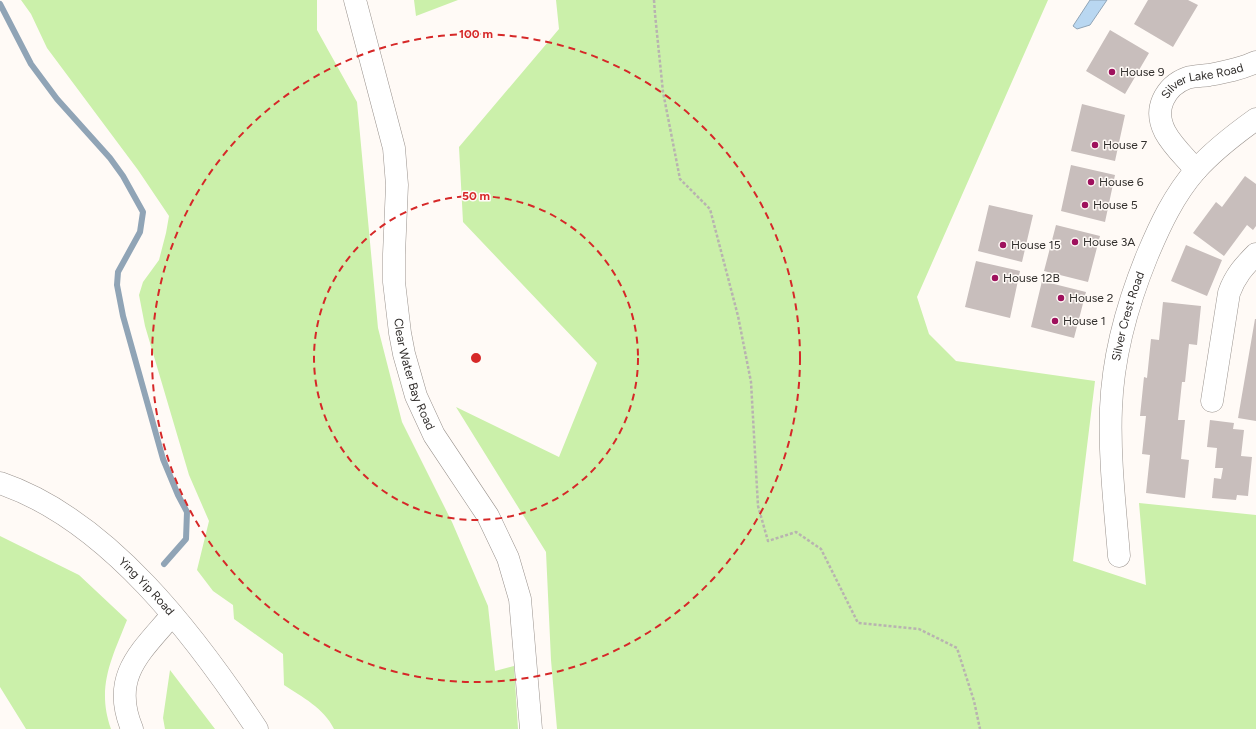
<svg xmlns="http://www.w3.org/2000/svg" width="1256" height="729" font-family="Figtree,sans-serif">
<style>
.green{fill:#cbf0aa}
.water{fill:#b9d7f1;stroke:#90a4b6}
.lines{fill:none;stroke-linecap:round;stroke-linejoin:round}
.stream{stroke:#90a4b6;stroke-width:6}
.building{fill:#c8bebc}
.minor-casing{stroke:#99928d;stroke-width:23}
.major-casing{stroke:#99928d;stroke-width:23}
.path{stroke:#b8b3b0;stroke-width:2.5;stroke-dasharray:3 2;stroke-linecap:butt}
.minor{stroke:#fff;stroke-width:22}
.major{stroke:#fff;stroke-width:22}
.ring{fill:none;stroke:#d62828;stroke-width:2;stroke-dasharray:7 5}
.poi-dot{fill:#9e115d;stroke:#fffaf6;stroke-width:1.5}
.labels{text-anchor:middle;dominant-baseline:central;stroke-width:3;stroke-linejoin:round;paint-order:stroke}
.poi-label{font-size:12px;fill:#312e2c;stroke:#fffaf6;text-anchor:start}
.street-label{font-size:12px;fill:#312e2c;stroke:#fffaf6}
.centre{fill:#d62828;stroke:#fffaf6;stroke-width:2}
.ring-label{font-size:12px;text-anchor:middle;font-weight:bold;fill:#d62828;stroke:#fffaf6;stroke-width:3;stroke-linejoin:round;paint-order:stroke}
</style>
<rect width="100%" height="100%" fill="#fffaf6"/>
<path class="green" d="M21,0H317V30L357,102L378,328L402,422L452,522L488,606L495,671L514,666L518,729H334C324,708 302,697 284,685L283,654L234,619L233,605L213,591L197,570L209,521L189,475L145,326L139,295L143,282L159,260L166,233L169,216L138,170L47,48L31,14Z
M414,0H458L416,16Z
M556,0H1048L917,297L929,334L956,361L1095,381L1073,561L1146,585L1139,503L1256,515V729H557L551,660L546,552L456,407L559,457L597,363L463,222L459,147L559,29Z
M0,536L79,575L127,620C112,658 96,687 111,729H26L0,687Z
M170,670L215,729H165L163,718Z"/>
<path class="water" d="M1090,0H1107L1090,25L1077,29L1073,26Z"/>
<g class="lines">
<path class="stream" d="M0,4L31,64L57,99L110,158L123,176L143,212L140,232L118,272L117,285L123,316L163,459L178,495L187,512L186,539L164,564"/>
</g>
<path class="building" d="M1148,0H1188L1198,5L1173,47L1134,24Z
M1110,30L1149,53L1125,94L1086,71Z
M1082,104L1125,115L1115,161L1071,151Z
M1071,165L1115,175L1105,222L1061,211Z
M1245,176L1256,184V226L1253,230L1247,225L1224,256L1193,233L1216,202L1222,207Z
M989,205L1033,215L1022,262L978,251Z
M1056,225L1100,236L1088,282L1044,271Z
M1186,245L1222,260L1207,296L1171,281Z
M976,261L1020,271L1010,318L965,307Z
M1042,281L1086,292L1074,338L1031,327Z
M1163,302L1201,306L1197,345L1189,344L1185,382H1182L1178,420H1185L1181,459L1189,460L1185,498L1146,493L1150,455L1142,454L1146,416H1140L1144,377L1147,378L1151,339L1159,340Z
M1255,319H1256V421L1238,418Z
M1210,420L1234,423L1233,429L1244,430L1241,456L1252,457L1248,496L1237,495L1236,500L1212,498L1214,478L1221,479L1223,468H1215L1217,448L1207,447Z"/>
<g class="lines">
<g class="minor-casing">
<g id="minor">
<path id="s1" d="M1196,170C1179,150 1151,128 1163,100C1168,89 1176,82 1187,78C1194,76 1202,76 1209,75C1225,72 1241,69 1256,62"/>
<path d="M1212,401L1229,293C1235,276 1244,266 1256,254"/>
<path id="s2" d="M1119,556C1115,507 1109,457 1111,408C1113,355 1127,305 1147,256C1160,225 1174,195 1196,170C1214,150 1235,134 1256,119"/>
<path d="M132,729C110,676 141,652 172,615"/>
</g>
</g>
<g class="major-casing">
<g id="major">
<path id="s3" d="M355,0L394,148L397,185L394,254V282L400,333L404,354L416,396L434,435L488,516L508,558L520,599L531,729"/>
<path id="s4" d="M0,483C109,520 196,637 257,729"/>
</g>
</g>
<path class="path" d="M654,0L655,14L663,92L680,179L710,209L738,316L751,382L758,506L768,541L796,532L821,549L858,623L919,629L957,648L974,701L980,729"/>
<use href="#minor" class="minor"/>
<use href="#major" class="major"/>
</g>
<g class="ring">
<circle cx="476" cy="358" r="162"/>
<circle cx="476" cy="358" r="324"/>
</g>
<g class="poi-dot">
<circle cx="1112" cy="72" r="4"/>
<circle cx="1095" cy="145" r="4"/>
<circle cx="1091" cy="182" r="4"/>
<circle cx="1085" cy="205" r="4"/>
<circle cx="1075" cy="242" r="4"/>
<circle cx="1003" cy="245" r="4"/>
<circle cx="995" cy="278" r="4"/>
<circle cx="1061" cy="298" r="4"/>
<circle cx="1055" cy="321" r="4"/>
</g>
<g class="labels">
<g class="poi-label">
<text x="1120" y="72">House 9</text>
<text x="1103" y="145">House 7</text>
<text x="1099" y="182">House 6</text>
<text x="1093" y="205">House 5</text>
<text x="1083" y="242">House 3A</text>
<text x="1011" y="245">House 15</text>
<text x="1003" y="278">House 12B</text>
<text x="1069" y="298">House 2</text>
<text x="1063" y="321">House 1</text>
</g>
<g class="street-label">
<text stroke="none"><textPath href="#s1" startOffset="129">Silver Lake Road</textPath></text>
<text stroke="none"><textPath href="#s2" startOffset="242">Silver Crest Road</textPath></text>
<text stroke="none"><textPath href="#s3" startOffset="382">Clear Water Bay Road</textPath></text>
<text stroke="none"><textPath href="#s4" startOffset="181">Ying Yip Road</textPath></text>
</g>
</g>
<circle cx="476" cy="358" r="6" class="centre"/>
<g class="ring-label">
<text x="476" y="38">100 m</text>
<text x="476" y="200">50 m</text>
</g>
</svg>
